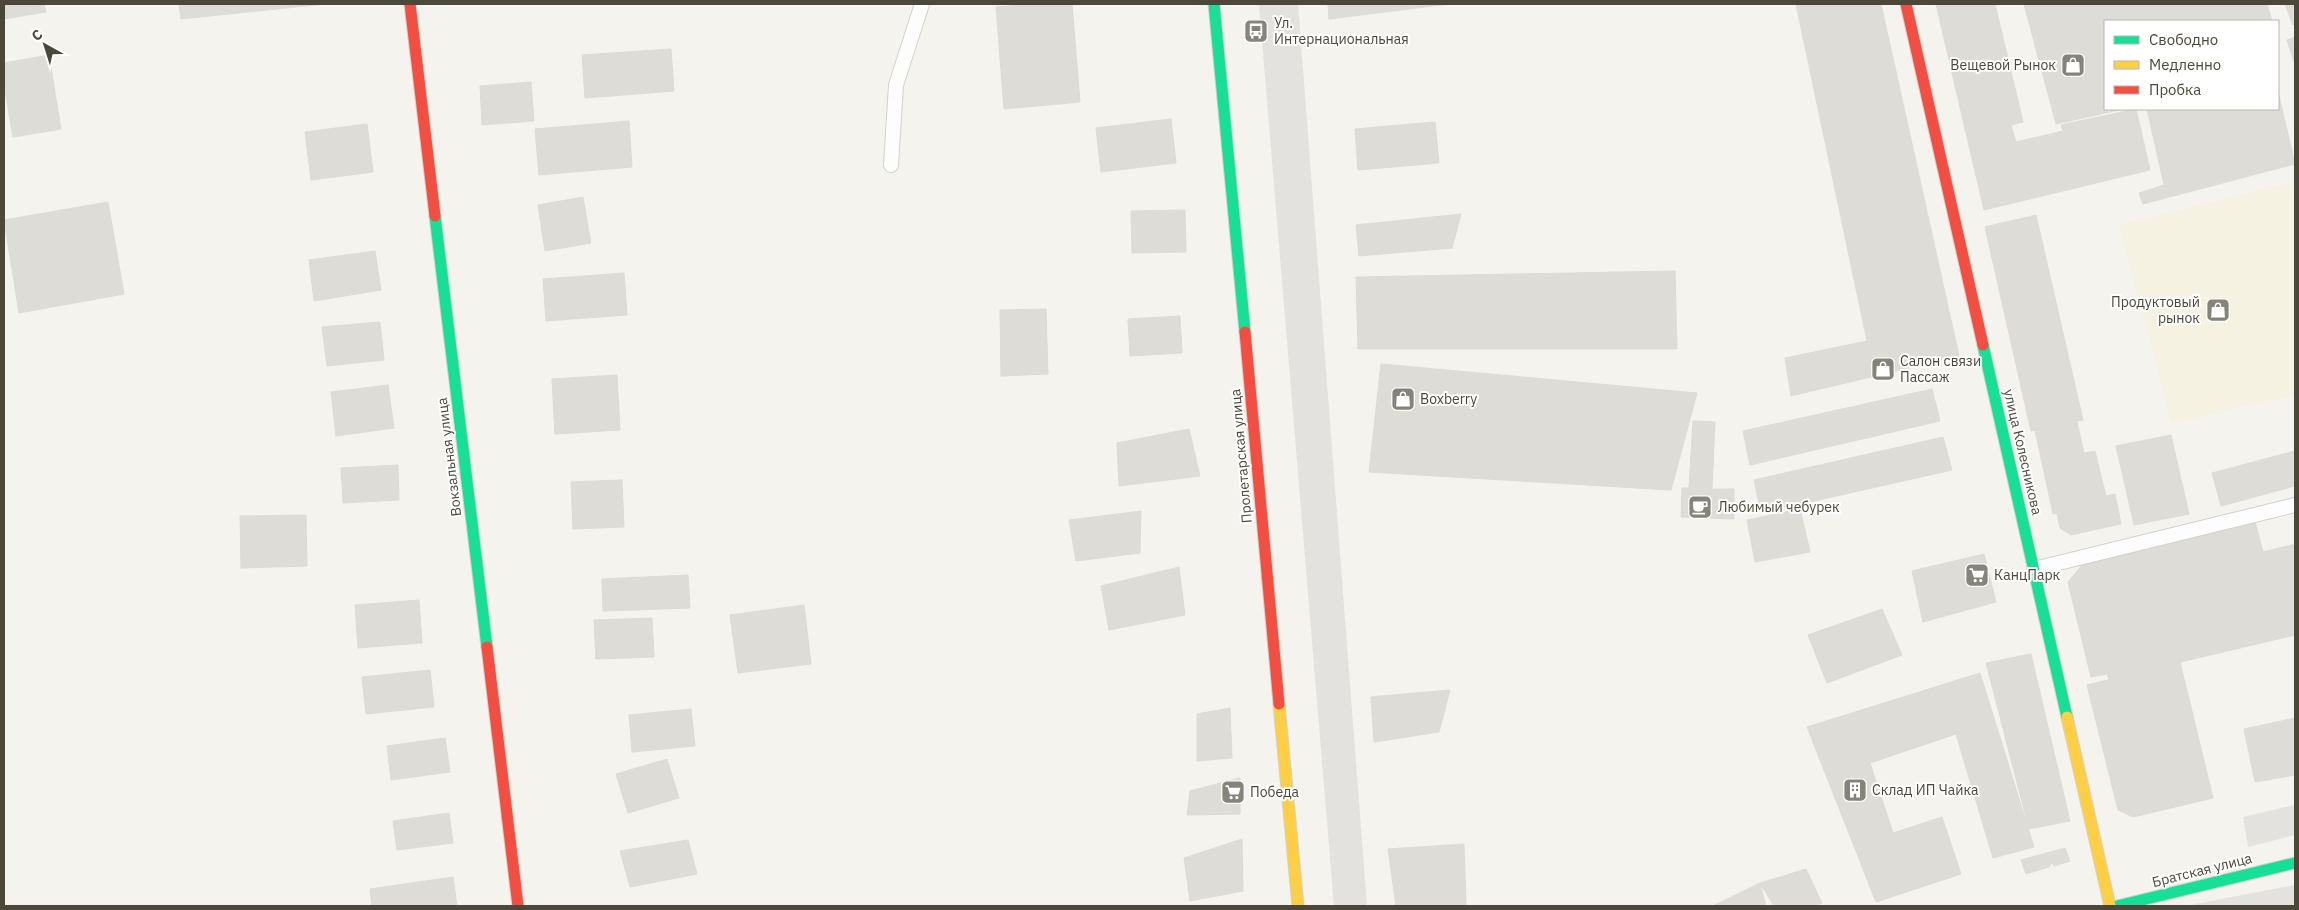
<svg xmlns="http://www.w3.org/2000/svg" width="2299" height="910" font-family="'IBM Plex Sans',sans-serif">
<style>
.commercial{fill:#f6f2e2}
.parking{fill:#e3e2de}
.building{fill:#dedcd6;stroke:#dcdbd4}
.lines{fill:none;stroke-linecap:round;stroke-linejoin:round}
.lane-casing{stroke:#d2d1cb;stroke-width:16}
.fast-casing{stroke:#d3d2c5;stroke-width:13}
.slow-casing{stroke:#d3d2c5;stroke-width:13}
.jam-casing{stroke:#d3d2c5;stroke-width:13}
.lane{stroke:#fdfdfc;stroke-width:14}
.fast{stroke:#16e098;stroke-width:11}
.slow{stroke:#ffcf43;stroke-width:11}
.jam{stroke:#f24e42;stroke-width:11}
.labels{text-anchor:middle;dominant-baseline:central;stroke-width:4;stroke-linejoin:round;paint-order:stroke}
.poi-label{font-size:14px;fill:#4b4839;stroke:#fff;text-anchor:start}
.street-label{font-size:14px;fill:#4b4839;stroke:#fff}
</style>
<rect width="100%" height="100%" fill="#f4f3ee"/>
<path class="commercial" d="M2288,183L2295,208V395L2171,423L2119,225Z"/>
<path class="parking" d="M1259,4H1298L1367,906H1334Z
M2295,805V835L2248,847L2243,817Z
M2295,885V906H2185Z"/>
<path class="building" d="M4,4H44L46,12L4,19Z
M179,4H325L181,19Z
M1035,4H1072L1080,102L1004,109L996,7Z
M1328,4H1449L1329,19Z
M1796,4H1881L1959,356L1791,396L1785,358L1867,341Z
M1936,4H1995L2023,122L2011,125L2016,142L2063,131L2061,125L2136,109L2150,170L1984,210Z
M2024,4H2267L2272,21H2105V109H2123L2056,124Z
M2285,4H2295V24L2293,25Z
M2295,37V65L2287,40Z
M671,49L674,91L585,98L582,55Z
M49,55L61,129L13,137L4,84V63Z
M531,82L534,121L482,125L480,86Z
M2278,92L2295,164L2143,204L2139,193L2164,185L2147,109H2278Z
M1171,119L1176,163L1101,172L1096,128Z
M629,121L632,167L539,175L535,129Z
M1435,122L1439,163L1358,170L1355,129Z
M367,124L373,172L311,180L305,132Z
M583,197L591,243L545,251L538,205Z
M108,202L124,294L19,313L4,220Z
M1185,210L1186,252L1132,253L1131,211Z
M1461,214L1452,248L1359,256L1356,225Z
M2036,215L2083,420L2031,431L1985,227Z
M375,251L381,290L314,301L309,260Z
M1675,271L1677,349H1358L1356,277Z
M624,273L627,315L546,321L543,279Z
M1046,309L1048,374L1001,376L1000,310Z
M1180,316L1182,353L1130,356L1128,319Z
M380,322L384,360L327,366L322,327Z
M1381,364L1697,393L1671,490L1369,472Z
M617,375L620,430L555,434L552,379Z
M388,385L394,428L336,436L331,392Z
M1932,389L1940,421L1750,465L1743,431Z
M1693,421L1715,422L1712,489H1734V519L1681,517L1682,488H1689Z
M2077,422L2084,453L2095,451L2106,496L2115,494L2121,524L2071,535L2060,528L2057,513L2053,514L2035,430Z
M1189,429L1200,476L1119,486L1117,443Z
M2171,435L2189,514L2134,525L2116,446Z
M1943,437L1952,470L1761,513L1754,480Z
M2295,451V486L2221,506L2212,473Z
M398,465L399,500L343,503L341,468Z
M622,480L624,527L573,529L571,482Z
M1800,509L1810,552L1755,562L1747,520Z
M1141,511L1140,553L1076,561L1069,520Z
M306,515L307,566L241,568L240,516Z
M2255,522L2263,552L2295,544V635L2109,679L2107,674L2091,677L2068,582L2082,565Z
M1984,554L1996,602L1923,622L1912,571Z
M1179,567L1185,615L1109,630L1101,586Z
M688,575L690,608L603,611L602,579Z
M419,600L422,643L358,648L355,605Z
M804,605L811,664L738,673L730,615Z
M1882,609L1902,655L1827,683L1808,635Z
M652,618L654,657L596,659L594,620Z
M2031,654L2070,821L2029,829L1986,663Z
M2180,662L2213,798L2133,817L2118,810L2087,685Z
M430,670L434,707L366,714L362,677Z
M1980,673L2034,847L1993,858L1956,734L1870,763L1893,833L1942,817L1961,874L1876,902L1807,727Z
M1450,690L1439,732L1374,742L1371,697Z
M1230,708L1232,758L1197,761V714Z
M691,709L695,746L632,752L629,715Z
M2295,718V775L2255,782L2244,729Z
M445,738L450,772L391,780L387,746Z
M667,759L679,798L628,813L616,774Z
M1240,778V814L1187,815L1190,791Z
M449,813L453,843L397,850L393,821Z
M1242,839L1243,891L1190,901L1184,858Z
M688,840L697,874L630,887L620,851Z
M1464,844L1466,906H1396L1388,849Z
M2065,848L2070,861L2054,866L2052,862L2049,867L2026,874L2021,860Z
M1806,869L1822,903L1814,906H1774L1760,883Z
M453,877L457,906H372L370,889Z
M1760,883L1766,906H1713Z"/>
<g class="lines">
<g class="lane-casing">
<path id="lane" d="M891,165L896,85L922,4
M2034,569L2295,505"/>
</g>
<g class="fast-casing">
<path id="fast" d="M1214,4L1245,332
M435,216L487,647
M1983,345L2067,717
M2117,906L2295,863"/>
</g>
<g class="slow-casing">
<path id="slow" d="M1279,704L1298,906
M2067,717L2110,906"/>
</g>
<g class="jam-casing">
<path id="jam" d="M410,4L435,216
M1906,4L1983,345
M1245,332L1279,704
M487,647L518,906"/>
</g>
<use href="#lane" class="lane"/>
<use href="#fast" class="fast"/>
<use href="#slow" class="slow"/>
<use href="#jam" class="jam"/>
</g>
<defs>
<g id="bus-square" transform="scale(1.25)"><rect x="-9" y="-9" width="18" height="18" rx="4" fill="#868478" stroke="#fff"/><path d="M-5-6H5V4H4V6H2V4H-2V6H-4V4H-5ZM-3.5-4V0h7V-4ZM-3.5 1.2v1.5H-2V1.2ZM2 1.2v1.5H3.5V1.2Z" fill="#fff"/></g>
<g id="shop-square" transform="scale(1.25)"><rect x="-9" y="-9" width="18" height="18" rx="4" fill="#868478" stroke="#fff"/><path d="M-5-2.5h2.3a2.7 3.5 0 0 1 5.4 0H5L5.5 6h-11ZM-1.5-2.5h3a1.5 2.3 0 0 0-3 0Z" fill="#fff"/></g>
<g id="cafe-square" transform="scale(1.25)"><rect x="-9" y="-9" width="18" height="18" rx="4" fill="#868478" stroke="#fff"/><path d="M-5.5-4.5H6V0H3Q3 3.5 0 3.5H-2.5Q-5.5 3.5-5.5 0ZM3-3.2v2h1.7v-2ZM-6 4.5H4V6H-6Z" fill="#fff"/></g>
<g id="supermarket-square" transform="scale(1.25)"><rect x="-9" y="-9" width="18" height="18" rx="4" fill="#868478" stroke="#fff"/><path d="M-6-5.5h2.5l.6 2H6L4.5 2H-2.5L-4.4-4H-6ZM-1.5 3.2a1.3 1.3 0 1 0 .1 0ZM3 3.2a1.3 1.3 0 1 0 .1 0Z" fill="#fff"/></g>
<g id="building-square" transform="scale(1.25)"><rect x="-9" y="-9" width="18" height="18" rx="4" fill="#868478" stroke="#fff"/><path d="M-4-6H4V6H1V3H-1V6H-4ZM-2.5-4.3h1.7v1.8h-1.7ZM.8-4.3h1.7v1.8H.8ZM-2.5-1h1.7V.8h-1.7ZM.8-1h1.7V.8H.8Z" fill="#fff"/></g>
</defs>
<g fill-rule="evenodd">
<use href="#bus-square" x="1256" y="31"/>
<use href="#shop-square" x="2073" y="65"/>
<use href="#shop-square" x="2218" y="310"/>
<use href="#shop-square" x="1883" y="369"/>
<use href="#shop-square" x="1403" y="399"/>
<use href="#cafe-square" x="1700" y="507"/>
<use href="#supermarket-square" x="1977" y="575"/>
<use href="#building-square" x="1855" y="790"/>
<use href="#supermarket-square" x="1233" y="792"/>
</g>
<g class="labels">
<g class="poi-label">
<text x="1274" y="23">Ул.<tspan x="1274" dy="16">Интернациональная</tspan></text>
<text x="2056" y="65" text-anchor="end">Вещевой Рынок</text>
<text x="2200" y="302" text-anchor="end">Продуктовый<tspan x="2200" dy="16">рынок</tspan></text>
<text x="1900" y="361">Салон связи<tspan x="1900" dy="16">Пассаж</tspan></text>
<text x="1420" y="399">Boxberry</text>
<text x="1718" y="507">Любимый чебурек</text>
<text x="1994" y="575">КанцПарк</text>
<text x="1872" y="790">Склад ИП Чайка</text>
<text x="1250" y="792">Победа</text>
</g>
<g class="street-label">
<text transform="translate(2023 452) rotate(77)">улица Колесникова</text>
<text transform="translate(1241 456) rotate(-95)">Пролетарская улица</text>
<text transform="translate(449 457) rotate(-97)">Вокзальная улица</text>
<text transform="translate(2202 870) rotate(-14)">Братская улица</text>
</g>
</g>
<rect width="2299" height="910" fill="none" stroke="#4b4839" stroke-width="10"/>
<rect x="2104" y="20" width="175" height="90" fill="#ffffff" stroke="#b7b6b0"/>
<rect x="2114" y="36" width="25" height="8" fill="#16e098" stroke="#b7b6b0"/>
<text x="2149" y="45" font-size="15" fill="#4b4839">Свободно</text>
<rect x="2114" y="61" width="25" height="8" fill="#ffcf43" stroke="#b7b6b0"/>
<text x="2149" y="70" font-size="15" fill="#4b4839">Медленно</text>
<rect x="2114" y="86" width="25" height="8" fill="#f24e42" stroke="#b7b6b0"/>
<text x="2149" y="95" font-size="15" fill="#4b4839">Пробка</text>
<g transform="translate(45 45) rotate(321)" stroke="#ffffff" stroke-width="4" paint-order="stroke">
<path d="M0-4L9 19L0 12L-9 19Z" fill="#4b4839"/>
<text y="-8" font-size="14" font-weight="bold" text-anchor="middle" fill="#4b4839">С</text>
</g>
</svg>
